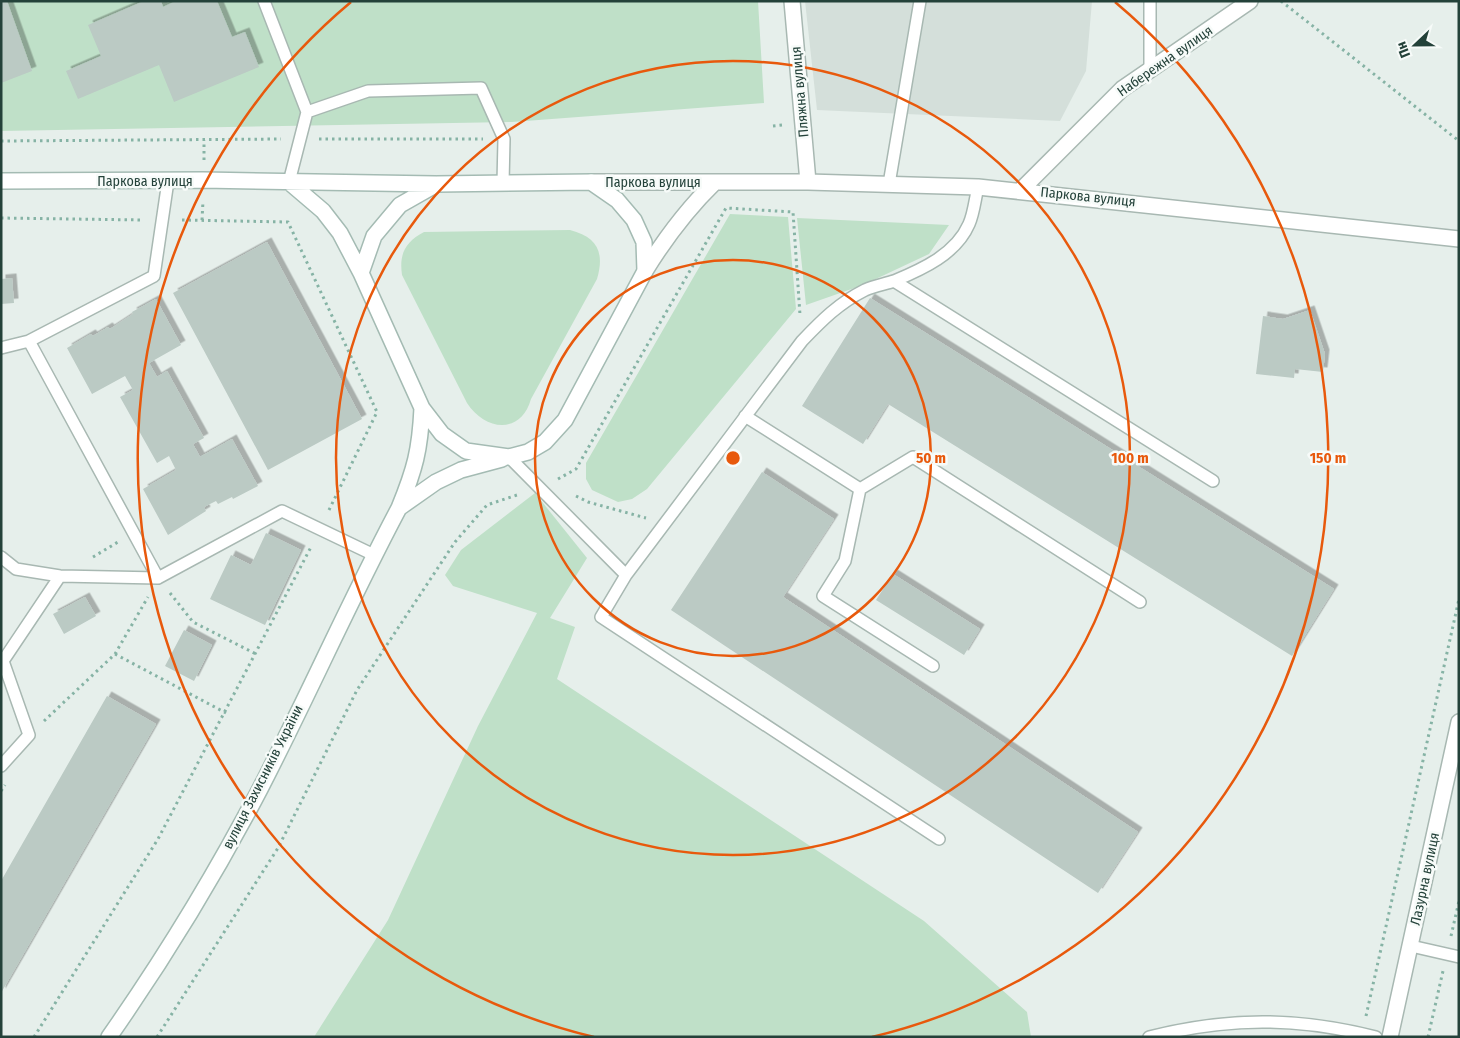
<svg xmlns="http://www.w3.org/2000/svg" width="1460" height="1038" font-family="'Fira Sans Condensed',sans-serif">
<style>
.built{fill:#d4dfda}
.green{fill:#bfe0c8}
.building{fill:#bbcac4;filter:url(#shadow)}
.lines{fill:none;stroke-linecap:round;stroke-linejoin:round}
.lane-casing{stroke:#a8b8b2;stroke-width:14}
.street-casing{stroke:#a8b8b2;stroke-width:18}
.secondary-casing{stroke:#a4bbb3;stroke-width:18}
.path{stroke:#86b3a5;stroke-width:3;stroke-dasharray:2.5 4;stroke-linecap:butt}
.lane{stroke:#fff;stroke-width:11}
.street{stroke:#fff;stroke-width:15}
.secondary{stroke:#fff;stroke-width:15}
.ring{fill:none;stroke:#e8590c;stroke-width:2.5}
.labels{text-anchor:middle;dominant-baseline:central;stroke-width:5;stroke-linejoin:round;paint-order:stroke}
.street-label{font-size:14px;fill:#24423a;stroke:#f7fbf9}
.centre{fill:#e8590c;stroke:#f7fbf9;stroke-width:2.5}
.ring-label{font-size:15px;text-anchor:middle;font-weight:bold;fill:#e8590c;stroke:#f7fbf9;stroke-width:5;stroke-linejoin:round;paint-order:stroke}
</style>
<defs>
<filter id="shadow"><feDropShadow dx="4.5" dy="-4.5" stdDeviation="0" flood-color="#0004"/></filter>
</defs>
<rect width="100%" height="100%" fill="#e6efeb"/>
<path class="built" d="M805,1H1092L1086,71L1060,121L817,110Z"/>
<path class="green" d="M1,1H758L764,103L512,122L1,131Z
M730,214L788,217L796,309L647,489L632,499L618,502L592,490L586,479V463Z
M797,218L949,225L929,254L863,285L806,305Z
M570,230C597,237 605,252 597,279L531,399C521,435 485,431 467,403L402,275C399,254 405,242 424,232Z
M535,493L587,558L550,618L575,627L557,679L924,921L1027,1012L1031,1037H314L388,920L478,726L537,613L453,586L445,575L461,550Z"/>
<path class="building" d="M1,1H7L32,71L1,83Z
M144,1H161L163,7L176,1H217L232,37L245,32L259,67L174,102L159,65L78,99L66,71L101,56L88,25Z
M267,242L362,419L268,470L173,293Z
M12,278L14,303L1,304V279Z
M870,298L1334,589L1292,656L888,404L863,444L802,406Z
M156,299L181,345L149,363L157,377L167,371L204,438L193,444L200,457L232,439L258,486L233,499L232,497L218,504L216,501L204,507L206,511L168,535L143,489L176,470L169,456L157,463L120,397L133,390L125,376L92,394L67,348L91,334L93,336L108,327L110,329L133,314L132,312Z
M1310,310L1325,354L1323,372L1295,369L1294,378L1256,374L1263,316L1283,319Z
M762,472L834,519L783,597L1138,832L1098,893L671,610Z
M266,533L301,550L265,625L210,599L231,555L251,565Z
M893,574L980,629L964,655L876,600Z
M85,597L96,616L64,634L53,614Z
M184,630L212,645L194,681L165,666Z
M107,696L156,724L1,993V881Z"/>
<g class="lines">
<g class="lane-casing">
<path id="lane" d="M264,1L307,112L289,182
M1150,69V1
M307,112L368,91L481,88L504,139L503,183
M168,181L154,276L29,341L158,578L282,511L374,555
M889,184L920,1
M894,281L1213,481
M1,348L29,341
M745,416L860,489
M509,457L626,575L802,341C822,320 839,303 865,290C874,286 885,284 894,281C923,269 956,254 969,224C974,213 975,199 978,187
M1,557L16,569L60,576L158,578
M626,575L601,617L939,839
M933,666L823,596L845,561L860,489L913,457L1140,602
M1,766L29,735L3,661L60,576
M1411,946L1459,957
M1149,1037C1229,1017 1296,1017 1376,1037"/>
</g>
<g class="street-casing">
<path id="street" d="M792,1L808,182
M591,182H808L978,187L1459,239
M1021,190L1122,89L1250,1
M645,271C666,237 687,209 715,182
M1390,1037L1459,722"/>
</g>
<g class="secondary-casing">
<path id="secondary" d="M1,181L203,180L435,184
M289,182L323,211L340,233L361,273L422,408L442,434L466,451L509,457L528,452L545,442L565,420L645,271L644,242L634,220L617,200L591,182L437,184L400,205L374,236L361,273
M399,508L436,482L461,470L502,459
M109,1037C165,957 215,875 260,789C308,696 350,600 399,508C415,469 420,450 422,408"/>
</g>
<path class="path" d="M1281,1L1459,141
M773,126L783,125
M319,139H483
M1,141L281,139
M204,160V140
M1,218L143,220
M182,220L288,222L377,412L328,512
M202,220L203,201
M558,479L576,469L726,208L793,212L800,315
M576,496L588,502L646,518
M93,557L118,542
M170,593L193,622L256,654
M115,654L226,713
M44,721L115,654L148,597
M1,791L5,785
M1451,936L1459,901
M1366,1016L1459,599
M34,1037L158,839L311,547
M157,1037L278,848L357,690L455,542L487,505L520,494
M1428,1037L1443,971"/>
<use href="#lane" class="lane"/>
<use href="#street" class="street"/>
<use href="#secondary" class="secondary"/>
</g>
<g class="ring">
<circle cx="733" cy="458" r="198"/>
<circle cx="733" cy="458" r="397"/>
<path d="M594 1037A595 595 0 0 1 351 2M1115 2A595 595 0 0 1 872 1037"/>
</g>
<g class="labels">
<g class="street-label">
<text transform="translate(1165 61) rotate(-35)">Набережна вулиця</text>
<text transform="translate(800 92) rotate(-95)">Пляжна вулиця</text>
<text x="145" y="181">Паркова вулиця</text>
<text x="653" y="182">Паркова вулиця</text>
<text transform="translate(1088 197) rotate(6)">Паркова вулиця</text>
<text transform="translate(263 777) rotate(-63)">вулиця Захисників України</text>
<text transform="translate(1425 879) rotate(-78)">Лазурна вулиця</text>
</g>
</g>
<circle cx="733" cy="458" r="8" class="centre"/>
<g class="ring-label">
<text x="931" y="463">50 m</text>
<text x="1130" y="463">100 m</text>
<text x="1328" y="463">150 m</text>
</g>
<rect width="1460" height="1038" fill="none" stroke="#24423a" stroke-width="5"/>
<g transform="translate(1415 45) rotate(248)" stroke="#f7fbf9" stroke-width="4" paint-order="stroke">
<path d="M0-4L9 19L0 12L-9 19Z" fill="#24423a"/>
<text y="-8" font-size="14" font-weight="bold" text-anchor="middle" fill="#24423a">Пн</text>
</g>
</svg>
